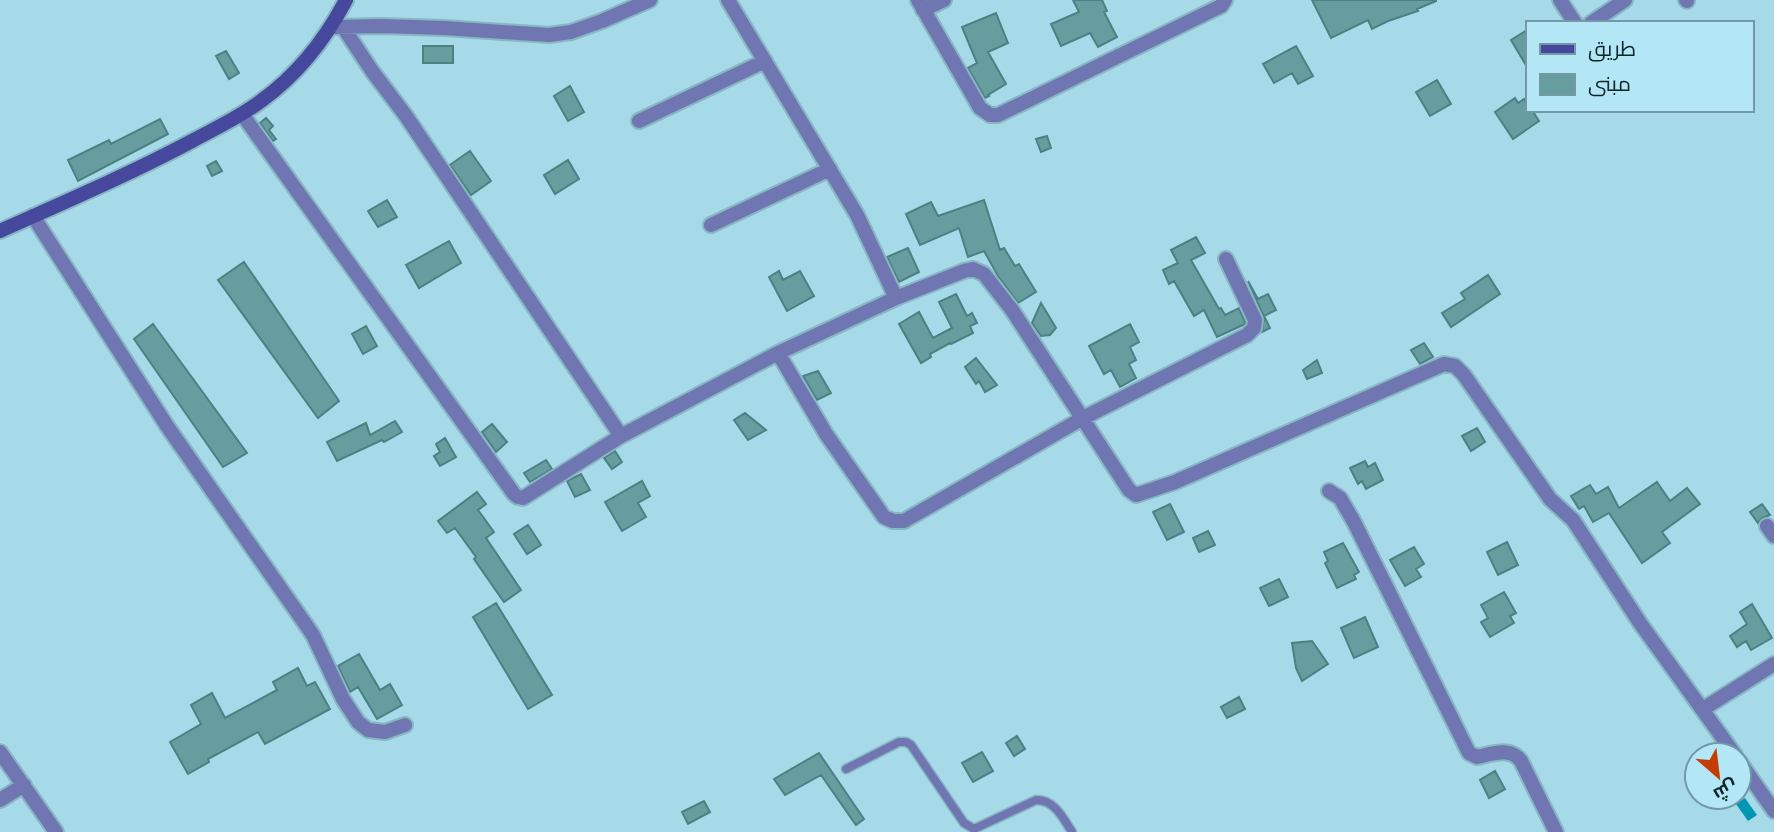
<svg xmlns="http://www.w3.org/2000/svg" width="1774" height="832" font-family="Raleway,Cairo,sans-serif">
<style>
.water{fill:#0097b3}
.building{fill:#679d9e;stroke:#4b8182;stroke-width:2}
.lines{fill:none;stroke-linecap:round;stroke-linejoin:round}
.lane-casing{stroke:#88b6c3;stroke-width:11}
.street-casing{stroke:#88b6c3;stroke-width:18}
.secondary-casing{stroke:#88b6c3;stroke-width:18}
.lane{stroke:#6f76b1;stroke-width:8}
.street{stroke:#6f76b1;stroke-width:14}
.secondary{stroke:#45489d;stroke-width:14}
</style>
<rect width="100%" height="100%" fill="#a6dae9"/>
<path class="water" d="M1745,798L1757,815L1748,821L1736,804Z"/>
<path class="building" d="M1073,0H1102L1107,11L1104,12L1117,37L1098,47L1090,33L1061,46L1051,24L1079,12Z
M1312,0H1436V1L1417,9L1418,11L1388,21L1372,29L1368,20L1331,38Z
M996,13L1008,43L988,52L1006,84L988,95L989,96L985,98L968,68L977,63L962,27Z
M1527,30V67L1511,40Z
M423,46H453V63H423Z
M1296,46L1313,76L1298,84L1292,73L1274,83L1263,64Z
M226,51L239,73L229,79L216,56Z
M1437,80L1451,104L1430,116L1416,92Z
M570,86L584,112L568,121L554,96Z
M1515,98L1518,103L1524,99L1527,104V110H1532L1539,121L1513,139L1495,112Z
M266,118L273,126L269,130L276,139L273,141L260,123Z
M160,119L168,134L78,181L68,160L109,140L111,144Z
M1047,136L1051,148L1041,152L1036,139Z
M470,151L491,181L471,195L450,165Z
M568,160L579,179L555,194L544,175Z
M216,161L222,171L212,176L207,166Z
M387,200L397,217L378,227L368,211Z
M984,200L1000,250L1004,248L1015,266L1019,264L1036,292L1018,303L998,276L984,251L968,257L959,228L920,245L906,214L931,202L938,216Z
M1196,237L1205,253L1191,260L1219,309L1221,308L1225,315L1239,308L1245,322V324L1217,337L1204,310L1194,316L1174,281L1169,284L1163,270L1178,263L1171,250Z
M449,241L461,263L419,288L406,265Z
M908,248L919,272L899,282L887,257Z
M244,262L339,401L318,418L218,280Z
M779,271L783,280L800,271L814,296L787,311L769,277Z
M1488,275L1500,294L1451,327L1442,313L1465,299L1461,293Z
M1248,281L1258,299L1268,294L1276,310L1264,316L1270,328L1262,332L1264,317Z
M956,294L967,316L972,313L977,323L970,326L973,333L951,344L950,343L930,354L931,357L921,363L899,324L919,312L933,338L952,328L939,302Z
M1041,303L1056,328L1050,335L1041,336L1032,323Z
M153,324L247,453L223,467L134,339Z
M1130,324L1139,342L1130,347L1136,360L1129,364L1136,378L1120,387L1111,370L1104,374L1089,346Z
M366,326L377,346L363,354L352,334Z
M1424,343L1433,357L1420,364L1411,350Z
M976,358L997,385L985,392L979,381L976,384L965,367Z
M1317,360L1322,373L1307,379L1303,370Z
M818,371L831,393L817,400L803,376Z
M745,413L766,430L748,440L734,420Z
M395,421L402,432L384,442L382,440L337,461L327,442L366,423L370,435Z
M492,424L507,442L496,452L482,432Z
M1477,428L1485,442L1471,451L1462,436Z
M445,438L456,457L440,466L434,456L440,452L436,444Z
M615,451L622,462L612,469L604,458Z
M546,460L552,469L530,482L524,473Z
M1365,461L1368,467L1375,463L1383,480L1366,489L1362,481L1358,484L1350,468Z
M581,474L590,490L575,497L567,481Z
M642,481L650,496L638,503L646,517L622,531L605,502Z
M1657,482L1670,501L1687,488L1700,504L1662,532L1670,543L1642,563L1609,513L1593,522L1584,506L1579,509L1571,496L1590,485L1596,494L1608,487L1619,508Z
M477,492L486,504L478,510L494,532L486,538L521,590L504,602L474,559L476,557L455,528L447,533L438,521Z
M1170,504L1184,532L1167,540L1153,512Z
M1762,504L1770,515L1762,518L1758,523L1750,512Z
M528,525L541,545L527,554L514,534Z
M1208,531L1215,545L1199,552L1193,538Z
M1507,542L1518,565L1498,575L1487,552Z
M1343,543L1359,572L1354,575L1356,579L1337,588L1325,563L1328,561L1324,552Z
M1414,547L1424,564L1416,569L1421,577L1405,586L1390,560Z
M1279,579L1288,597L1269,606L1260,588Z
M1504,592L1516,613L1510,616L1514,623L1490,637L1481,622L1488,618L1481,605Z
M496,603L552,695L528,709L473,617Z
M1752,604L1772,638L1751,650L1746,641L1737,647L1730,636L1747,624L1740,612Z
M1365,617L1378,647L1354,658L1341,628Z
M1312,641L1328,664L1302,681L1296,668L1292,643Z
M359,654L380,690L390,684L402,705L377,719L358,687L350,692L338,666Z
M298,668L307,686L315,682L330,709L265,744L258,732L208,759L209,762L188,774L170,742L201,724L191,705L212,693L225,718L277,690L273,682Z
M1239,697L1245,709L1227,718L1221,707Z
M1017,736L1025,749L1014,756L1006,743Z
M982,752L993,771L973,782L962,763Z
M819,753L864,819L856,825L821,775L785,795L774,779Z
M1495,771L1505,789L1489,798L1480,780Z
M704,801L710,812L688,824L682,812Z"/>
<g class="lines">
<g class="lane-casing">
<path id="lane" d="M846,769L899,742H906L911,745L964,823L974,829L1036,800C1055,800 1063,818 1072,832"/>
</g>
<g class="street-casing">
<path id="street" d="M728,0L857,215L896,298
M918,0L980,108L990,115H998L1221,6L1225,0
M1560,0L1575,23
M1686,0L1687,1
M923,10L944,0
M1591,23L1625,0
M335,27L381,26L444,28L549,35L571,32L602,21L650,0
M242,114L514,494L518,497L523,498L621,436L406,116L372,71L343,27
M639,121L765,61
M33,216L167,426L313,635L343,699L358,722L368,730L385,732L405,725
M711,225L830,169
M778,353L826,434L884,517L893,521H904L1083,418L1247,335L1254,328L1255,320L1226,259
M621,436L778,353L896,298L964,271L973,269L984,274L1012,310L1129,490L1136,495L1175,482L1444,364L1455,366L1464,375L1550,499L1573,520L1640,623L1735,755
M1329,491L1340,498L1354,522L1469,753L1477,757C1492,754 1510,746 1521,761L1556,832
M1767,526L1774,536
M1703,709L1774,664
M0,752L56,832
M1739,761L1774,811
M0,800L24,785"/>
</g>
<g class="secondary-casing">
<path id="secondary" d="M0,231C65,202 130,174 192,141C216,128 240,117 261,101C297,75 326,38 346,0"/>
</g>
<use href="#lane" class="lane"/>
<use href="#street" class="street"/>
<use href="#secondary" class="secondary"/>
</g>
<rect x="1526" y="21" width="228" height="91" fill="#b3e7f6" stroke="#7299a5" stroke-width="2"/>
<rect x="1540" y="44" width="35" height="10" fill="#45489d" stroke="#7299a5" stroke-width="2"/>
<text x="1588" y="56" font-size="21" fill="#10252b">طريق</text>
<rect x="1540" y="74" width="35" height="21" fill="#679d9e" stroke="#7299a5" stroke-width="2"/>
<text x="1588" y="91" font-size="21" fill="#10252b">مبنى</text>
<g transform="translate(1718 776) rotate(152)"><circle r="33" fill="#b3e7f6" stroke="#7299a5" stroke-width="2"/>
<path d="M0-5L12 26L0 18L-12 26Z" fill="#c43d04"/>
<text y="-10" font-size="19" font-weight="bold" text-anchor="middle" fill="#10252b">ش</text>
</g>
</svg>
